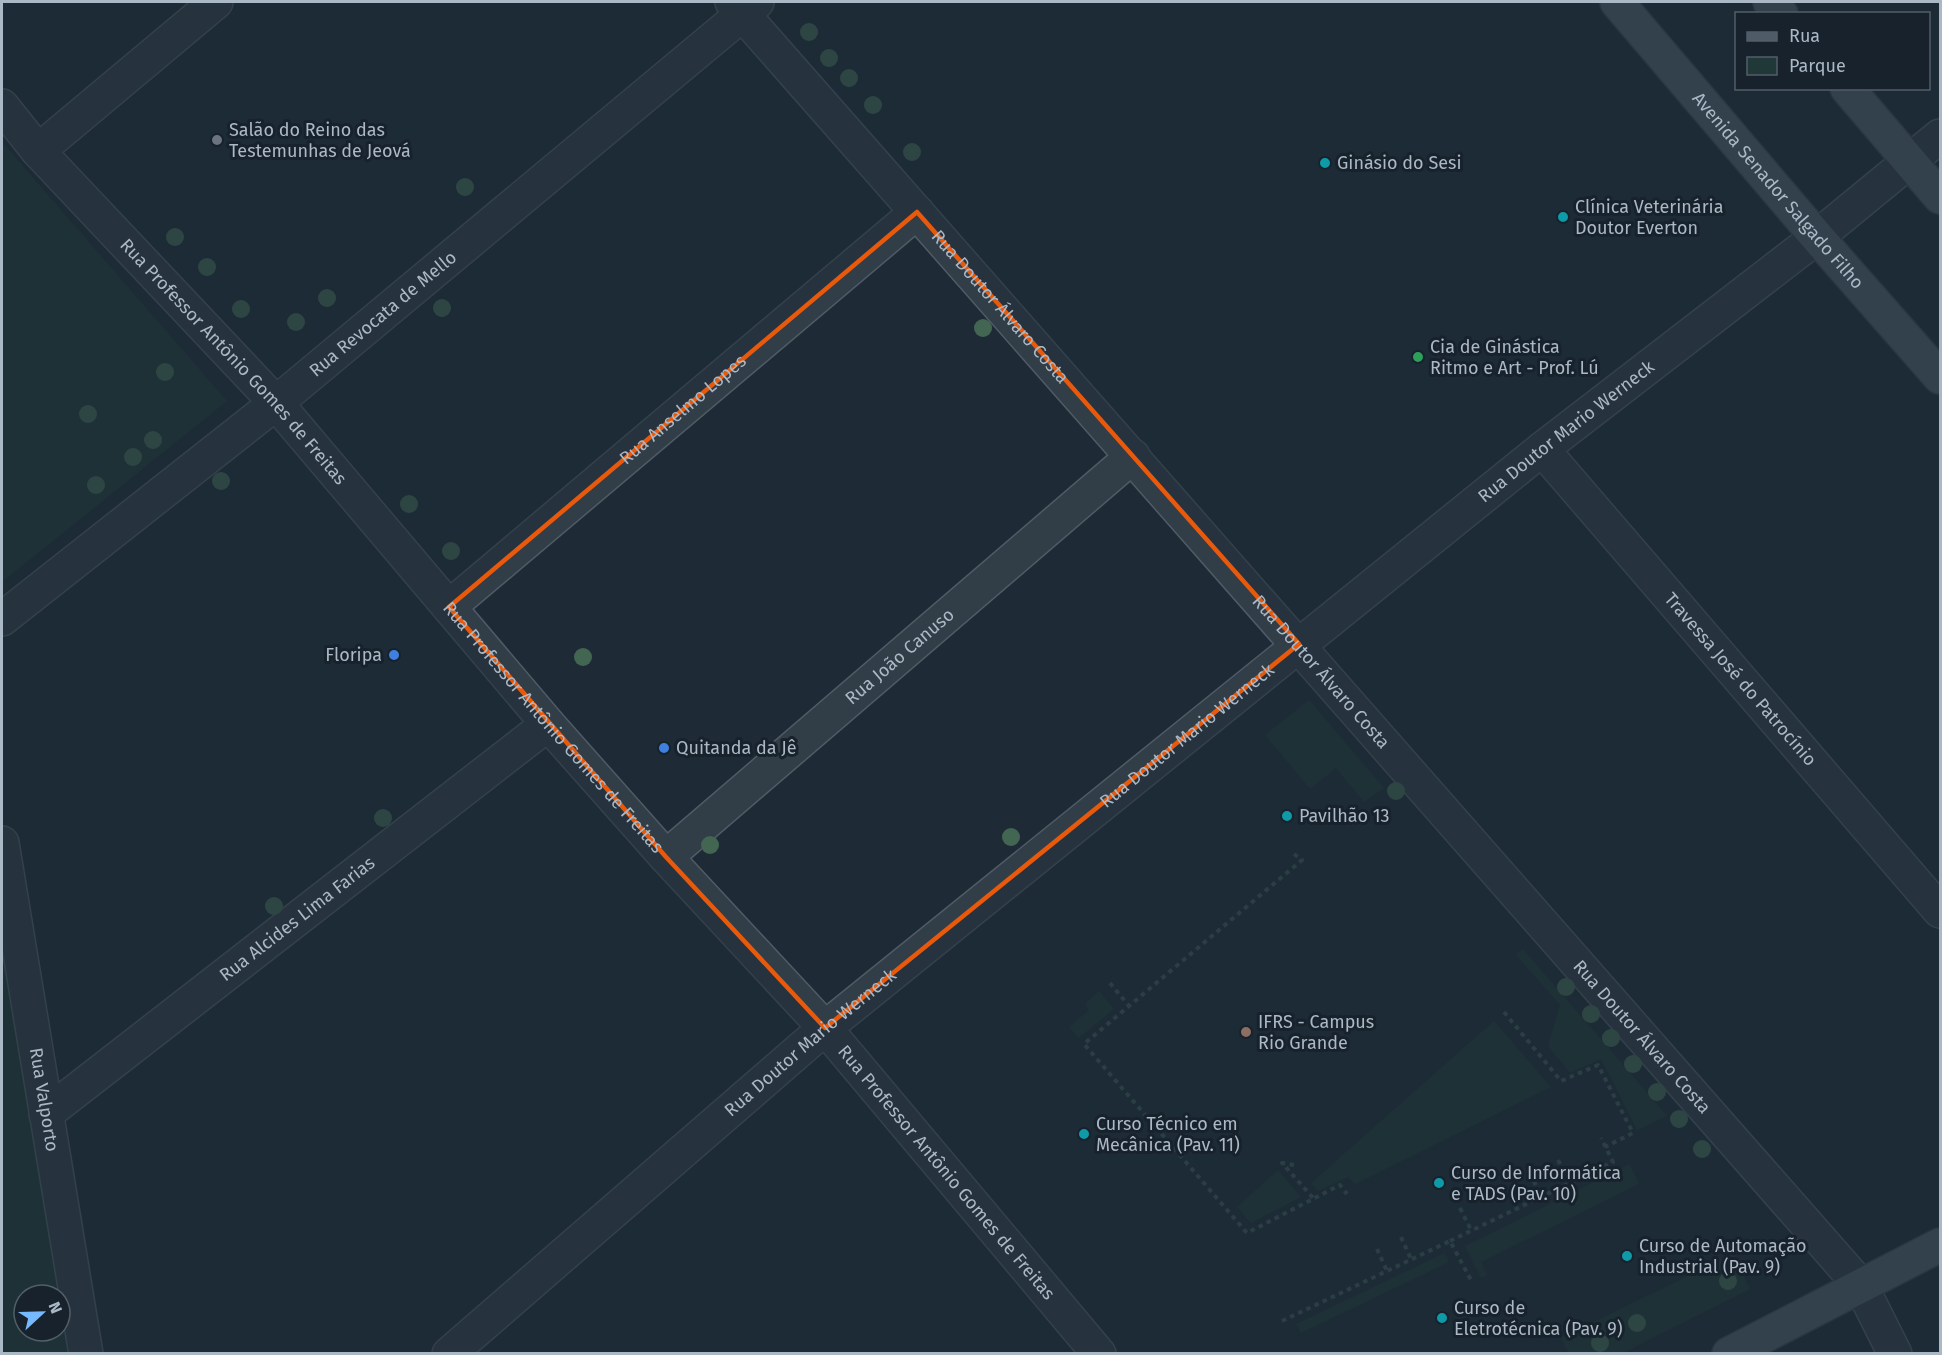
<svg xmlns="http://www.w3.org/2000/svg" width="1942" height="1355" font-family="'Fira Sans',sans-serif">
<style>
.green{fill:#203838}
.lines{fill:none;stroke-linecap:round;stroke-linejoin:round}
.minor-casing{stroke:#4f5b66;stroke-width:36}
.primary-casing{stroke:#3b4651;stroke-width:36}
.path{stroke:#3d5455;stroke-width:4;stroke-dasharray:4.5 4.5;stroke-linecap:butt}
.minor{stroke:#313d47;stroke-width:33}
.primary{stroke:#4f5c68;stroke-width:33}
.tree{fill:#436652}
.marked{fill:none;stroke:#e8590c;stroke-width:4.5;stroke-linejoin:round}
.worship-dot{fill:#6b7280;stroke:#17222c;stroke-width:2}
.culture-dot{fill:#0f9aa8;stroke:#17222c;stroke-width:2}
.leisure-dot{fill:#2e9e5b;stroke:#17222c;stroke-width:2}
.shop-dot{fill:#3f7fe0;stroke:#17222c;stroke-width:2}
.education-dot{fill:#8d6e63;stroke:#17222c;stroke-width:2}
.labels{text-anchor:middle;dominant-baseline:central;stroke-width:6;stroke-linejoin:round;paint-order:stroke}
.poi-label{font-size:18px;fill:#abb8c5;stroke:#17222c;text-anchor:start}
.street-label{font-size:18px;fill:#abb8c5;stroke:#17222c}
</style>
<rect width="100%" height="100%" fill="#1e2b37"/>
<path class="green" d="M2,142L227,401L2,582Z
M1309,700L1384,788L1364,802L1336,768L1310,789L1265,735Z
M2,942L60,1295H24V1331H60V1297L69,1353H2Z
M1523,949L1667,1116L1637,1130L1601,1059L1570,1073L1548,1046L1560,1005L1516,955Z
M1099,991L1114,1009L1079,1038L1069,1027L1089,1010L1085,1004Z
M1494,1021L1551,1087L1355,1184L1348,1177L1318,1191L1311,1183Z
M1630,1164L1639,1184L1481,1262L1487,1275L1481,1278L1465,1246Z
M1278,1170L1301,1197L1251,1223L1237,1207Z
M1445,1253L1449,1262L1301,1333L1296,1324Z
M1733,1254L1750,1289L1623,1353H1569L1561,1338Z"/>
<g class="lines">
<g class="minor-casing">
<g id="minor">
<path id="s1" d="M732,2L1861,1286L1895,1354"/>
<path id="s2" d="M2,106L38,151L276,403L548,724L666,857L825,1028L1099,1354"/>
<path d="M38,151L216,2"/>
<path id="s3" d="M1542,449L1940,911"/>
<path id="s4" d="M449,607L917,212"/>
<path id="s5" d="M2,619L276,403L757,2"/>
<path id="s6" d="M2,843L86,1354"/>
<path id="s7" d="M666,857L1133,456"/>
<path id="s8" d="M46,1114L548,724"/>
<path id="s9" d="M449,1354L825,1028L1542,449L1817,237L1940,136"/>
</g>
</g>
<g class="primary-casing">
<g id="primary">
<path id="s10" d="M1617,2L1817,237L1940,377"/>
<path d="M1770,2L1781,14"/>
<path d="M1847,88L1940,197"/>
<path d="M1729,1354L1940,1245"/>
</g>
</g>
<path class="path" d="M1294,854L1302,860L1084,1044L1247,1233L1340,1185L1347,1194
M1110,983L1129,1006
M1504,1012L1561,1081L1598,1065L1633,1133L1605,1147
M1558,1160L1569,1183
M1294,1165L1282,1163L1314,1199
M1530,1173L1541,1196
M1460,1208L1471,1230
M1401,1237L1411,1259
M1450,1241L1613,1162L1601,1138
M1377,1249L1387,1271
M1282,1321L1450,1241L1472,1282"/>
<use href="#minor" class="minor"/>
<use href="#primary" class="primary"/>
</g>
<g class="tree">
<circle cx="809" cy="32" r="9"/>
<circle cx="829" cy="58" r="9"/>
<circle cx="849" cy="78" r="9"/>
<circle cx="873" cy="105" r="9"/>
<circle cx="912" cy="152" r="9"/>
<circle cx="465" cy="187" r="9"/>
<circle cx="175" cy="237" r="9"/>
<circle cx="207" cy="267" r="9"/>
<circle cx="327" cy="298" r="9"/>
<circle cx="442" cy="308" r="9"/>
<circle cx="241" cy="309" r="9"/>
<circle cx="296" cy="322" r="9"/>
<circle cx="983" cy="328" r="9"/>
<circle cx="165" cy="372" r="9"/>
<circle cx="88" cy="414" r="9"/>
<circle cx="153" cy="440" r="9"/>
<circle cx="133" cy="457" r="9"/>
<circle cx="221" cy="481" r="9"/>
<circle cx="96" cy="485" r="9"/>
<circle cx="409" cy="504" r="9"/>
<circle cx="451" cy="551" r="9"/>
<circle cx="583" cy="657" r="9"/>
<circle cx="1396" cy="791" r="9"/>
<circle cx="383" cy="818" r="9"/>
<circle cx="1011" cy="837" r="9"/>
<circle cx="710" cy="845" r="9"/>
<circle cx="274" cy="906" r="9"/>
<circle cx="1566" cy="987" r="9"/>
<circle cx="1591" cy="1014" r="9"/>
<circle cx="1611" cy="1038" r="9"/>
<circle cx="1633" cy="1064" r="9"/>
<circle cx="1657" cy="1092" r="9"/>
<circle cx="1679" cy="1119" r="9"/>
<circle cx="1702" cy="1149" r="9"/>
<circle cx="1728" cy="1281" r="9"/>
<circle cx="1637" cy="1323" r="9"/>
<circle cx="1600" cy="1343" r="9"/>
</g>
<path d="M0 0H1942V1355H0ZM917,212L1299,644L825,1028L666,857L449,607Z" fill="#1e2b37" fill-opacity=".55" fill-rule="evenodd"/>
<path class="marked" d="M917,212L1299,644L825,1028L666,857L449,607Z"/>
<circle class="worship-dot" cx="217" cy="140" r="6"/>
<g class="culture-dot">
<circle cx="1325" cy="163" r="6"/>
<circle cx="1563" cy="217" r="6"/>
<circle cx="1287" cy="816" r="6"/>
<circle cx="1084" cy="1134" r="6"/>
<circle cx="1439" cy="1183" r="6"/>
<circle cx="1627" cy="1256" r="6"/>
<circle cx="1442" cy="1318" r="6"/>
</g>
<circle class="leisure-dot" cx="1418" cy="357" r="6"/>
<g class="shop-dot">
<circle cx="394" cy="655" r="6"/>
<circle cx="664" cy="748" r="6"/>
</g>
<circle class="education-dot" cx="1246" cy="1032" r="6"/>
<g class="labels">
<g class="poi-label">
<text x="229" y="130">Salão do Reino das<tspan x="229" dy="21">Testemunhas de Jeová</tspan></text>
<text x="1337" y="163">Ginásio do Sesi</text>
<text x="1575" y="207">Clínica Veterinária<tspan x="1575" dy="21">Doutor Everton</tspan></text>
<text x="1430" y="347">Cia de Ginástica<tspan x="1430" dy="21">Ritmo e Art - Prof. Lú</tspan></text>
<text x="382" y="655" text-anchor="end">Floripa</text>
<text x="676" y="748">Quitanda da Jê</text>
<text x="1299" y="816">Pavilhão 13</text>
<text x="1258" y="1022">IFRS - Campus<tspan x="1258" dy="21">Rio Grande</tspan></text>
<text x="1096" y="1124">Curso Técnico em<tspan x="1096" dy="21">Mecânica (Pav. 11)</tspan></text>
<text x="1451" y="1173">Curso de Informática<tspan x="1451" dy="21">e TADS (Pav. 10)</tspan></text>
<text x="1639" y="1246">Curso de Automação<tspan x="1639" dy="21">Industrial (Pav. 9)</tspan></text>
<text x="1454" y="1308">Curso de<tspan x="1454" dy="21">Eletrotécnica (Pav. 9)</tspan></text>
</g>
<g class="street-label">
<text stroke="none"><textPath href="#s10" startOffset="248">Avenida Senador Salgado Filho</textPath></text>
<text stroke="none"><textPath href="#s1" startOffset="406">Rua Doutor Álvaro Costa</textPath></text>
<text stroke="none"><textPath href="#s5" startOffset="488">Rua Revocata de Mello</textPath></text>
<text stroke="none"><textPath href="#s2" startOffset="345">Rua Professor Antônio Gomes de Freitas</textPath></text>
<text stroke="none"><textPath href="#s4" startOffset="306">Rua Anselmo Lopes</textPath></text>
<text stroke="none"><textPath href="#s9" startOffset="1449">Rua Doutor Mario Werneck</textPath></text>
<text stroke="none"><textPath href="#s7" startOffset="308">Rua João Canuso</textPath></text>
<text stroke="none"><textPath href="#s1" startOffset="892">Rua Doutor Álvaro Costa</textPath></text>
<text stroke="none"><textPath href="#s3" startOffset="304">Travessa José do Patrocínio</textPath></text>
<text stroke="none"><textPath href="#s2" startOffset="831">Rua Professor Antônio Gomes de Freitas</textPath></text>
<text stroke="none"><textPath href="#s9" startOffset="963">Rua Doutor Mario Werneck</textPath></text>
<text stroke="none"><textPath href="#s8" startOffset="318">Rua Alcides Lima Farias</textPath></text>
<text stroke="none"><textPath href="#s1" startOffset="1378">Rua Doutor Álvaro Costa</textPath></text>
<text stroke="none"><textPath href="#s9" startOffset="477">Rua Doutor Mario Werneck</textPath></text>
<text stroke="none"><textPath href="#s6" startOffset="260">Rua Valporto</textPath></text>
<text stroke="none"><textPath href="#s2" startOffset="1425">Rua Professor Antônio Gomes de Freitas</textPath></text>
</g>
</g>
<rect width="1942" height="1355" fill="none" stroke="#abb8c5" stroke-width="6"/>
<rect x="1735" y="12" width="195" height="78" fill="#17222c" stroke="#525e69" stroke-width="1.5"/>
<rect x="1747" y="32" width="30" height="9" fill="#4f5c68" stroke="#525e69" stroke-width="1.5"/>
<text x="1789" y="42" font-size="18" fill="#abb8c5">Rua</text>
<rect x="1747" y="57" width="30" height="18" fill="#203838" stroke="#525e69" stroke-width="1.5"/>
<text x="1789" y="72" font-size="18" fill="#abb8c5">Parque</text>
<g transform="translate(42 1313) rotate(68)"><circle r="28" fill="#17222c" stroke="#525e69" stroke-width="1.5"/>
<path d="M0-4.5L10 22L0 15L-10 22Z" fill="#77b9fe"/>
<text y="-9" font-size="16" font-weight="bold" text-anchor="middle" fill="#abb8c5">N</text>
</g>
</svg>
